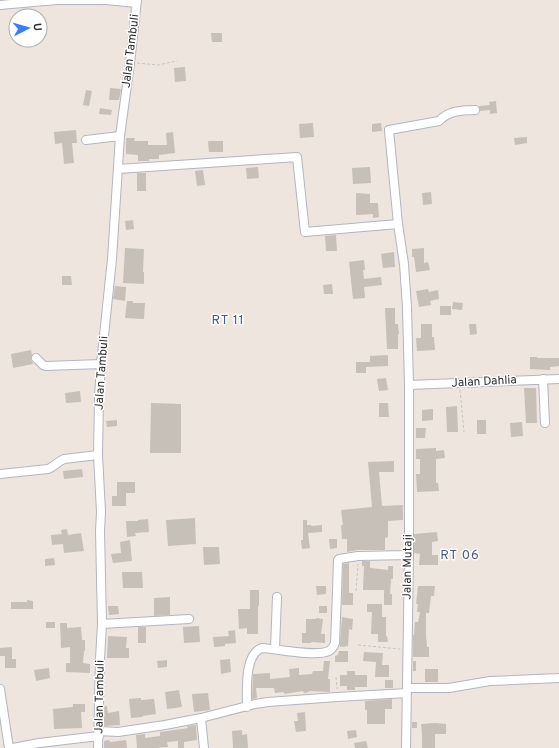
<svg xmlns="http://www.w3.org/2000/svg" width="559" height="748" font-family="Overpass,sans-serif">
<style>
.building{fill:#c6c0b9}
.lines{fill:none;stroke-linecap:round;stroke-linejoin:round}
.minor-casing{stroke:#b2b6c0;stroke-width:10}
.path{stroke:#c4c4c4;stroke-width:1;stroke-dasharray:3 2;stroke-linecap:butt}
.minor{stroke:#fff;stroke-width:8}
.labels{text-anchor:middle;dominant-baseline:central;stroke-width:3;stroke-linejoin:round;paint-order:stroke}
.street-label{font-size:12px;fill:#2c2c2c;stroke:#fff}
.neighbourhood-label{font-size:13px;letter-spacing:1px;fill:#495b80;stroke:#fff}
</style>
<rect width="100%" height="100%" fill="#eee5de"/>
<path class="building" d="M211,33H222V42H212Z
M185,67L186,81L175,82L174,68Z
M110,88L121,89L119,100H109Z
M86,90L92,91L89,106L83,105Z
M496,101L497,113L490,114V110L480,111L479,106L490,105L489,102Z
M100,108L112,110L111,115L99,114Z
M313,123L314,137L300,138L299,124Z
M381,123L382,131L372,132V124Z
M76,130L77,143H72L74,163L64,164L62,143L55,144L54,132Z
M173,132L175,153L159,155V159H149V161H138V155L126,154V138H135L134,141H148V145H167L166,133Z
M527,137V143L515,145L514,138Z
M208,141H223V152H209Z
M258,167L259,178L247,179L246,168Z
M370,167L371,183L353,184L352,168Z
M203,170L205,185L197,186L195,171Z
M137,173H146V191H137Z
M431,192L432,204L423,205L422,193Z
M356,193L370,194V203H378L379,217L373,218V214L356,215Z
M133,220L134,229L126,230L125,221Z
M336,235L337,251H326L325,236Z
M125,248L144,249L143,272H144V284L123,283Z
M424,248V263L428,262L430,270L416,272L414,257H412V249Z
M394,252L395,267L383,268L381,254Z
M364,260L365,270H363L364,279L381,277L382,285L364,287L365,298L353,299L349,262Z
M62,276H71L72,285H62Z
M332,284L333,294H324L323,285Z
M115,286L126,287L125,301L113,299Z
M428,289L429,292L438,290L439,299L430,301L431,305L419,307L416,291Z
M127,301H133V303H145L144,319L125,318Z
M453,302L463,303L462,310L452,309Z
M440,306H451V315H440Z
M385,308H395V324H398L399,334H398V349H387Z
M421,324H432V337H434L435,350L417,351L416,338H421Z
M469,324H476L477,334L470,335Z
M31,350L32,355L31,359L33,364L13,368L11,354Z
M388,355V366L366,367V373H356V362H370V356Z
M530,357H537V358H559V366L550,367V370L530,369Z
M386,378L388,390L379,391L377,379Z
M524,388H536L537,423H526Z
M80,391L81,402L66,403L65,393Z
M151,403L181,404V453H150Z
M379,403H388L389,417H379Z
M457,406L458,432H447L446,407Z
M433,409V420L422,421V410Z
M117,420V426L107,427L106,421Z
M477,420H486V434H477Z
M522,422L523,436L511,437L510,423Z
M416,428H426L425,438H416Z
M436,448V451L444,450L445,458L436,459V483H438L439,491L417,492L416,474H420V459H416V449Z
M394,461V472H379L382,506L403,505V520L388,521V537L385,538V550H358L347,552V539H342L341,525H343L341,510L372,507L368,462Z
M82,469L83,477L64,479L63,471Z
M117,482H135V493H126V506H112V496H117Z
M195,518L196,544L168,546L166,520Z
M148,519L149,532L135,533L136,536L127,537L126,521H138V520Z
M303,520H307V525H311V526L322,525V532L308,533L310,548L302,549L301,540H303Z
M67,529L68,535L81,533L84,551L64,553L63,544L52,545L51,535L62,534L61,530Z
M437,532L438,541L432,542V555H438V565H419L420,554L414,553V534Z
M329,539H337V548L330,549Z
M130,540L132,561L113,563L111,554L121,553L120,542Z
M203,547H219L220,564L204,565Z
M54,558L55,565L45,566V559Z
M362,561H370V568H371L388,570V566H393V579H391L390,594H392V605H384V590H363L364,566H362Z
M349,563V593H353V605H342L343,564Z
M122,572H142L143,588H123Z
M316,586H326V594L317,595Z
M418,586H435L434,596H431L429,613H426V635L427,647H429V657H413V635H414L415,622H418L420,612H417L418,604H416Z
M250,590H259V606H258V634H247V628L239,629L238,609H250Z
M170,597V615L154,616V598Z
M27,600L33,601V609H11V602H27Z
M367,604H382V617H386V636H387L388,642H378V634H371L372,612H367Z
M108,606H118L119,614L109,615Z
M319,606H327V613H319Z
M342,617L353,619L352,630L349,629L348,646L340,647V643Z
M316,618L323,619L321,634H325V643L311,642V643H302V633H306V619H316Z
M46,622H55V628H46Z
M60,623H67V628L81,627L82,640H85V651H84L83,663L90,664V673L66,672V663H70V647L61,648Z
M199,626L200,642L184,643L183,627Z
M138,627H146V643H138Z
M235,630L236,643L225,644V646L214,647L213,637L229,636L228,631Z
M108,636L127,637L126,648H129V658H107Z
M12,647V659H16V668H5V656H0V648Z
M339,651H348V662H335V656L338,655Z
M364,652L383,653L382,665H389V677H375L376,662L363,661Z
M230,659L231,672L221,674L220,660Z
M167,660V667L158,668L157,661Z
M324,661H330L328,679H330V692L309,691V692L304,693L303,691L284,694V692L275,693L274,688H256L257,698L252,699L253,674L270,673V679L290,677L289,669L299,668V675L312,674L313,671H323Z
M413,661H416V671H413Z
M49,668L50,678L36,681L34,670Z
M425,669H438V682H425Z
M347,671H355V675H367V687H355V690H347V686H340V675H347Z
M385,680H393V688H385Z
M179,690L182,707L167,709L165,692Z
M208,693L210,710L194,712L192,694Z
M141,698V700L154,699L156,714L142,716L143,717L131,718L129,699Z
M392,699V709H385V724H367V710H365V701Z
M73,704H85V712H81L82,728L54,729L53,709L73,707Z
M104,706H107L108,713L119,711L120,725L104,726Z
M305,712L306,731L296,732L294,721H298L297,713Z
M412,722H417V728H412Z
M435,723L446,724V734H435V748H422V734L421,724Z
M196,725L197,740L184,742V748H178V741L167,742L168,747L157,748H137L136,735L145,734V738L160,736V732L188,728L187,726Z
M242,730V735L247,734L248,748H233L232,731Z
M356,730L357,737L348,739L347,731Z
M109,740L110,742L126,740L127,748H104V741Z
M366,741L368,748H355L354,743Z"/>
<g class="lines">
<g class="minor-casing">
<path id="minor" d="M0,5L57,0H106L136,3
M86,140L120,136
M118,169L297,157L305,232L398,224L404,264L407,307L409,385V555L406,748
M398,224L389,130L439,121C449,110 461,111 475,110
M36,358L43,365L46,366L101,364
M543,379L545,423
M409,385L559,379
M0,474L48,469C54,467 57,462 64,459L98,455
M102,624L189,619
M275,649L277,597
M407,688H449L490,681L559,678
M0,689L9,748
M247,707C247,691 244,654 262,648C278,649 315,657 329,651C332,649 334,646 335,643L337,592L338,560L339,559L358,556L409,555
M201,718L204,748
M99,731L118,732L165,725L201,718L255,704L268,702L337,697L407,693
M13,748L39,743L99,736
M98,748L100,659L102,624L100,531L101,512L98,455L99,397L101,364L112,259L120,136L130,63L137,0"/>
</g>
<path class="path" d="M137,63L158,65L177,61
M460,390L464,432
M356,591L358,564
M358,645L400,649
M336,677L337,689"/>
<use href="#minor" class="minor"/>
</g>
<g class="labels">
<g class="street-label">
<text transform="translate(131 51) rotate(-83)">Jalan Tambuli</text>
<text transform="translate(102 373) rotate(-86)">Jalan Tambuli</text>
<text transform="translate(484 382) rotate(-3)">Jalan Dahlia</text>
<text transform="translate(408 567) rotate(-89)">Jalan Mutaji</text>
<text transform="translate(100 697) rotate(-89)">Jalan Tambuli</text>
</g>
<g class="neighbourhood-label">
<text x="228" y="321">RT 11</text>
<text x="460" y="556">RT 06</text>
</g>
</g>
<g transform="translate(28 28) rotate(84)"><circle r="19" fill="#ffffff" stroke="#ababab"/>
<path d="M0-3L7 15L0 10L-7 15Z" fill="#3a7cff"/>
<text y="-6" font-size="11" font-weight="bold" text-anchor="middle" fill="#2c2c2c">U</text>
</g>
</svg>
